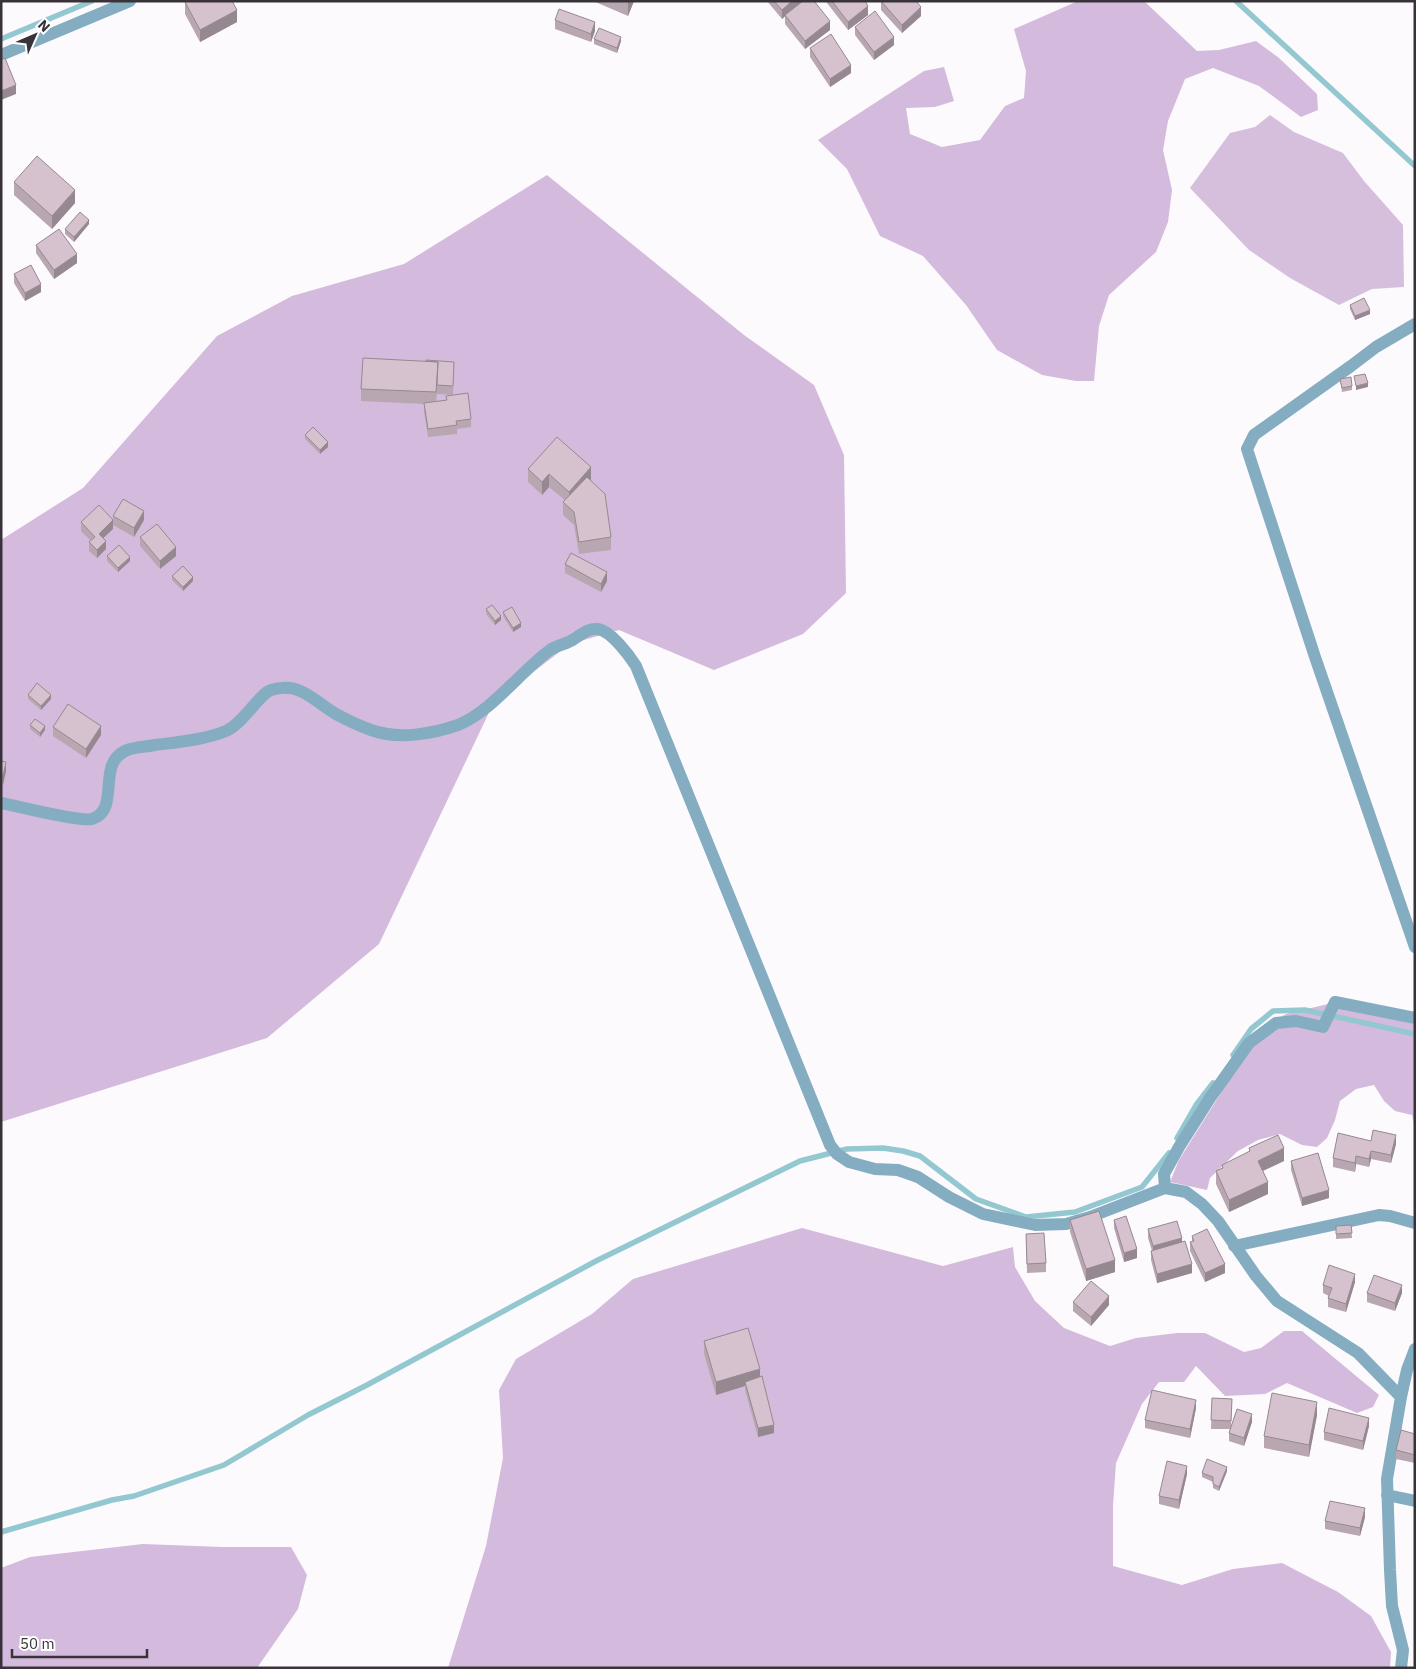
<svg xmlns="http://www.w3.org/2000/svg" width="1416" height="1669" font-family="'IBM Plex Sans',sans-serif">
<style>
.green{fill:#d6bfdd}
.forest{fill:#d4badc}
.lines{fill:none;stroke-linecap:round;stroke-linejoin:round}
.stream{stroke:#94c8d1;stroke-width:5.5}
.minor{stroke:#85adc1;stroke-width:12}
.wall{fill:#b8a7b1}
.shaded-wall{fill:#968890}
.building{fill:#d6c2ce;stroke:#968890}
</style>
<rect width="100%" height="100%" fill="#fdfafe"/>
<path class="green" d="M1270,115L1294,132L1343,153L1364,181L1403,225L1404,287L1372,289L1339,305L1290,278L1249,250L1190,188L1230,133L1255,127Z"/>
<path class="forest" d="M1078,1H1144L1197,51L1219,50L1256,41L1279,58L1317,94L1318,110L1301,117L1259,86L1213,68L1185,79L1168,121L1163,150L1172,190L1168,222L1156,252L1109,295L1099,326L1094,381H1076L1042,375L997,350L966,305L923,256L880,236L847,169L818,140L924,71L944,67L954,101L935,107L906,108L910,134L942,147L980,140L1005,106L1024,98L1026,71L1014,29Z
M547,175L744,335L814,385L844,455L846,593L803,634L714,670L619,630L570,644L494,702L379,944L267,1038L1,1122V540L83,488L217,336L292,296L404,264Z
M1328,1004L1415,1024V1128L1412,1115L1395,1111L1384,1101L1374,1085L1356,1089L1340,1101L1335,1120L1327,1138L1317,1147L1302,1145L1280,1134L1258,1140L1238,1151L1210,1178L1207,1190L1170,1182L1179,1160L1262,1027L1286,1014Z
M802,1228L943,1266L1013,1247L1015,1267L1035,1301L1064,1328L1110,1346L1136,1338L1177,1333H1205L1244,1352L1261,1348L1284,1331H1302L1379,1395L1373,1407L1357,1413L1287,1383L1265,1394L1225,1396L1196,1366L1184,1382H1159L1142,1404L1116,1463L1113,1506V1566L1182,1585L1233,1569L1282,1563L1338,1592L1371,1616L1391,1652L1390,1668H448L486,1546L503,1458L499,1390L516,1359L592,1314L633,1279Z
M143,1544L222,1547H291L307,1575L298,1609L257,1668H1V1568L30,1557Z"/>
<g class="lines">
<path class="stream" d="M1236,1L1415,166
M1,39L92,1
M1233,1055L1251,1029L1273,1011L1305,1010L1415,1034
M1177,1138L1196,1105L1213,1083
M1,1532L112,1500L134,1496L224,1465L308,1415L367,1385L596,1261L800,1161L847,1149L883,1148L903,1151L920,1156L976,1199L1026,1217L1075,1212L1142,1187L1169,1153"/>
<path class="minor" d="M1,55L130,1
M1415,324L1376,347L1351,366L1254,435L1247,449L1315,657L1415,947
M1,803C17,806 81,822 92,819C121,810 96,765 125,751C133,747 145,747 155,745C178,742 204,740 226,731C243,724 259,694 271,690C277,688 283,687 290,688C306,690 322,706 336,714C347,720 360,726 371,730C398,740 432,734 458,725C492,711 520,672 550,650C557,645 567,644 574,639C582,634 588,628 598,629C611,631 629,655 636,666L830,1145L837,1154L849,1162L875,1169L898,1170L918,1177L949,1197L983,1214L1035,1225L1066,1224L1090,1217L1165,1188L1186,1192L1202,1204L1218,1221L1256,1276L1277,1301L1358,1353L1401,1397
M1165,1188L1164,1174L1179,1147L1210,1098L1249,1043L1276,1023L1296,1021L1323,1027L1335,1002L1415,1018
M1234,1246L1379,1215L1390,1216L1415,1223
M1387,1495L1415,1501
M1401,1668L1403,1650L1392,1606L1390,1570L1387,1479L1401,1397L1407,1370L1415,1349"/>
</g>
<path class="wall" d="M593,1H634L628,16Z
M767,1H803L792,10L830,30L805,49L785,24V16L782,19Z
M827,1H865L868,15L848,30L827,3Z
M881,1L921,16L902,33L881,10Z
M185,2L237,22L200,42L185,14Z
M555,20L595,31L591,42L555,29Z
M855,27L894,45L874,60L855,35Z
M594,39L621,41L617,53L594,44Z
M810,48L851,73L830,87L810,57Z
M14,182L75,203L52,229L14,195Z
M89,224L74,242L65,234V229Z
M36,245L77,263L54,279L36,253Z
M14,274L41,292L25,301L14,283Z
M1350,305L1370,314L1355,320L1350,309Z
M426,361L454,362L453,395L437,394L436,402L446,400V396L471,419V427L457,429V434L428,437L424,412V404L361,401V389Z
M1340,379L1352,386V390L1342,392Z
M305,435L328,447L320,454L305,439Z
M528,469L591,479V480L611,537V550L579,554L574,525L563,515V502L565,500L549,487L542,495L528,482Z
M113,516L144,520L134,537L113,525V529L103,538L106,549L97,558L89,551V542L91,541L81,531V522L113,520Z
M140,537L176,556L160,569L140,546Z
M107,556L130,561L118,572L107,561Z
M565,564L607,581L601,592L565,573Z
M172,576L193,581L183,591L172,580Z
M486,609L501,620L495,625L486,614Z
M503,612L521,627L513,632L503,616Z
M28,695L51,699L41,710L28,699Z
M30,725L45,730L40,737L30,729Z
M53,727L101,735L86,758L53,736Z
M1,761L6,771L3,785L1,784Z
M1371,1141L1396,1144L1391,1163L1371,1159L1369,1167L1356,1164L1355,1172L1333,1167V1158Z
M1249,1148L1284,1161L1263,1171L1268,1194L1229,1212L1216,1184V1171L1222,1168V1165L1249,1152Z
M1291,1161L1329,1198L1302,1206L1291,1170Z
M1070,1220L1115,1272L1086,1281L1070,1232Z
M1114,1220L1137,1258L1124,1262L1114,1228Z
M1351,1225L1352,1238L1336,1239V1226Z
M1148,1229L1182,1242L1192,1273L1157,1283L1151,1260V1251H1152L1148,1238Z
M1026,1234L1046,1263V1272L1027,1273Z
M1192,1236L1225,1273L1205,1282L1190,1251V1242H1192Z
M1355,1282L1346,1312L1328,1307V1298L1329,1296L1323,1293V1285Z
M1367,1293H1402L1395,1311L1367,1302Z
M1073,1302L1109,1305L1091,1326L1073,1311Z
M704,1341L760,1377L774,1433L758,1437L745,1390V1386L716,1395L704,1354Z
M1212,1398L1232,1399L1231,1428L1252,1422L1244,1446L1229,1441V1433L1230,1429H1211Z
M1196,1408L1190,1438L1145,1428V1420Z
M1317,1415L1309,1457L1264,1448V1436Z
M1369,1426L1363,1450L1324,1440V1432Z
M1415,1434V1463L1396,1459V1450Z
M1227,1471L1219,1491L1213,1488V1482L1202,1477V1473Z
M1187,1474L1179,1509L1159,1504V1496Z
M1365,1517L1360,1536L1325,1529V1521Z"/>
<path class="shaded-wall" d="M629,1H634L628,16V3Z
M792,1H803L782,19V10Z
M868,6V15L848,30V22Z
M921,7V16L902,33V25Z
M237,10V22L200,42V30Z
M830,21V30L805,49V41Z
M595,22V31L591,42V34Z
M621,37V41L617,53V48Z
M894,37V45L874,60V52Z
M851,65V73L830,87V79Z
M16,85V94L1,100V91Z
M75,190V203L52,229V216Z
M89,220V224L74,242V237Z
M77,254V263L54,279V270Z
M41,284V292L25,301V293Z
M1370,310V314L1355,320V316Z
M1368,383V387L1356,390V386Z
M328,442V447L320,454V450Z
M591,467V479L569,504V492Z
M549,474V487L542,495V482Z
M144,511V520L134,537V528Z
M113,520V529L99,542V534Z
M106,541V549L97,558V550Z
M176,547V556L160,569V561Z
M130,557V561L118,572V568Z
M607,572V581L601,592V584Z
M193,577V581L183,591V587Z
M501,616V620L495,625V621Z
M521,623V627L513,632V628Z
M51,695V699L41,710V706Z
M45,726V730L40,737V733Z
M101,726V735L86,758V749Z
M6,762V771L3,785V776Z
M1396,1135V1144L1391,1163V1155Z
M1284,1148V1161L1258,1173V1161Z
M1371,1151V1159L1369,1167V1159Z
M1356,1156V1164L1355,1172V1163Z
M1268,1182V1194L1229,1212V1200Z
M1329,1190V1198L1302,1206V1198Z
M1182,1238V1246L1153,1254V1246Z
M1137,1249V1258L1124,1262V1253Z
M1115,1260V1272L1086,1281V1269Z
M1192,1264V1273L1157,1283V1274Z
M1225,1264V1273L1205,1282V1273Z
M1355,1274V1282L1346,1312V1304Z
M1402,1285V1293L1395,1311V1303Z
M1109,1296V1305L1091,1326V1317Z
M760,1369V1382H745V1386L716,1395V1382Z
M1196,1400V1408L1190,1438V1429Z
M1317,1402V1415L1309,1457V1445Z
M1252,1414V1422L1244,1446V1438Z
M1369,1418V1426L1363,1450V1441Z
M774,1425V1433L758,1437V1428Z
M1187,1466V1474L1179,1509V1500Z
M1227,1467V1471L1219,1491V1487Z
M1365,1508V1517L1360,1536V1528Z"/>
<path class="building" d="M186,1H232L237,10L200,30L185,2Z
M774,1H792L782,10Z
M803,1H814L830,21L805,41L785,15Z
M832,1H865L868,6L848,22Z
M881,1H916L921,7L902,25Z
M559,9L595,22L591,34L555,20Z
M875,11L894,37L874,52L855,27Z
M599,28L621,37L617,48L594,39Z
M831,34L851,65L830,79L810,48Z
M5,58L16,85L1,91V60Z
M37,156L75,190L52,216L14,182Z
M80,212L89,220L74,237L65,229Z
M59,229L77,254L54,270L36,245Z
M31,265L41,284L25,293L14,274Z
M1364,298L1370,310L1355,316L1350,305Z
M363,358L438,362L436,392L361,389Z
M426,360L454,362L453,386L437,385L438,362L426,361Z
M1365,374L1368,383L1356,386L1354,376Z
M1351,377L1352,386L1342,388L1340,379Z
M468,393L471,419L456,421L457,425L428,429L424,403L447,400L446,396Z
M313,427L328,442L320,450L305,435Z
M557,437L591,467L569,492L549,474L542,482L528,469Z
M587,477L605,494L611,537L579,542L574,512L563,502Z
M123,499L144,511L134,528L113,516Z
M99,505L113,520L99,534L106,541L97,550L89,542L95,537L81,522Z
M157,524L176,547L160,561L140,537Z
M119,545L130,557L118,568L107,556Z
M571,553L607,572L601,584L565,564Z
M183,566L193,577L183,587L172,576Z
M492,605L501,616L495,621L486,609Z
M512,607L521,623L513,628L503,612Z
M37,683L51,695L41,706L28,695Z
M68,704L101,726L86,749L53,727Z
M35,719L45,726L40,733L30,725Z
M1,761L6,762L3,776H1Z
M1373,1130L1396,1135L1391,1155L1371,1151L1369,1159L1356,1156L1355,1163L1333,1158L1338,1133L1371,1141Z
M1278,1135L1284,1148L1258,1161L1268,1182L1229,1200L1216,1171L1223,1168L1222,1165L1250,1151L1249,1148Z
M1318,1153L1329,1190L1302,1198L1291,1161Z
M1099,1211L1115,1260L1086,1269L1070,1220Z
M1126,1216L1137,1249L1124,1253L1114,1220Z
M1177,1221L1182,1238L1153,1246L1148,1229Z
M1351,1225L1352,1233L1336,1234V1226Z
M1207,1229L1225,1264L1205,1273L1190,1242L1194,1241L1192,1236Z
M1044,1233L1046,1263L1027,1264L1026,1234Z
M1185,1241L1192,1264L1157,1274L1151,1251Z
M1329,1265L1355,1274L1346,1304L1328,1298L1332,1288L1323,1285Z
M1374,1275L1402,1285L1395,1303L1367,1293Z
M1091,1281L1109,1296L1091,1317L1073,1302Z
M748,1328L760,1369L716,1382L704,1341Z
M762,1376L774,1425L758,1428L745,1382Z
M1152,1390L1196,1400L1190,1429L1145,1420Z
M1272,1393L1317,1402L1309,1445L1264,1436Z
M1212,1398L1232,1399L1231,1421L1211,1420Z
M1329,1408L1369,1418L1363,1441L1324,1432Z
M1237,1409L1252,1414L1244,1438L1229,1433Z
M1401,1430L1415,1434V1455L1396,1450Z
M1207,1459L1227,1467L1219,1487L1213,1484V1477L1202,1473Z
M1167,1461L1187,1466L1179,1500L1159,1496Z
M1330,1501L1365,1508L1360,1528L1325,1521Z"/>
<rect width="1416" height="1669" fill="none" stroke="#383239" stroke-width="5"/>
<g transform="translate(35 35) rotate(45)" stroke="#ffffff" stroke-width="4" paint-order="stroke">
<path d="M0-4L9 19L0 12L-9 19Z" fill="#383239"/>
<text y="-8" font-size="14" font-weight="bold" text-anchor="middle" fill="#383239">N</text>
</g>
<path d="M12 1649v8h135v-8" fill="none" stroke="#383239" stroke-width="2.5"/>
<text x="20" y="1649" font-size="15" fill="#383239" stroke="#ffffff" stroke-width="4" paint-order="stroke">50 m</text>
</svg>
